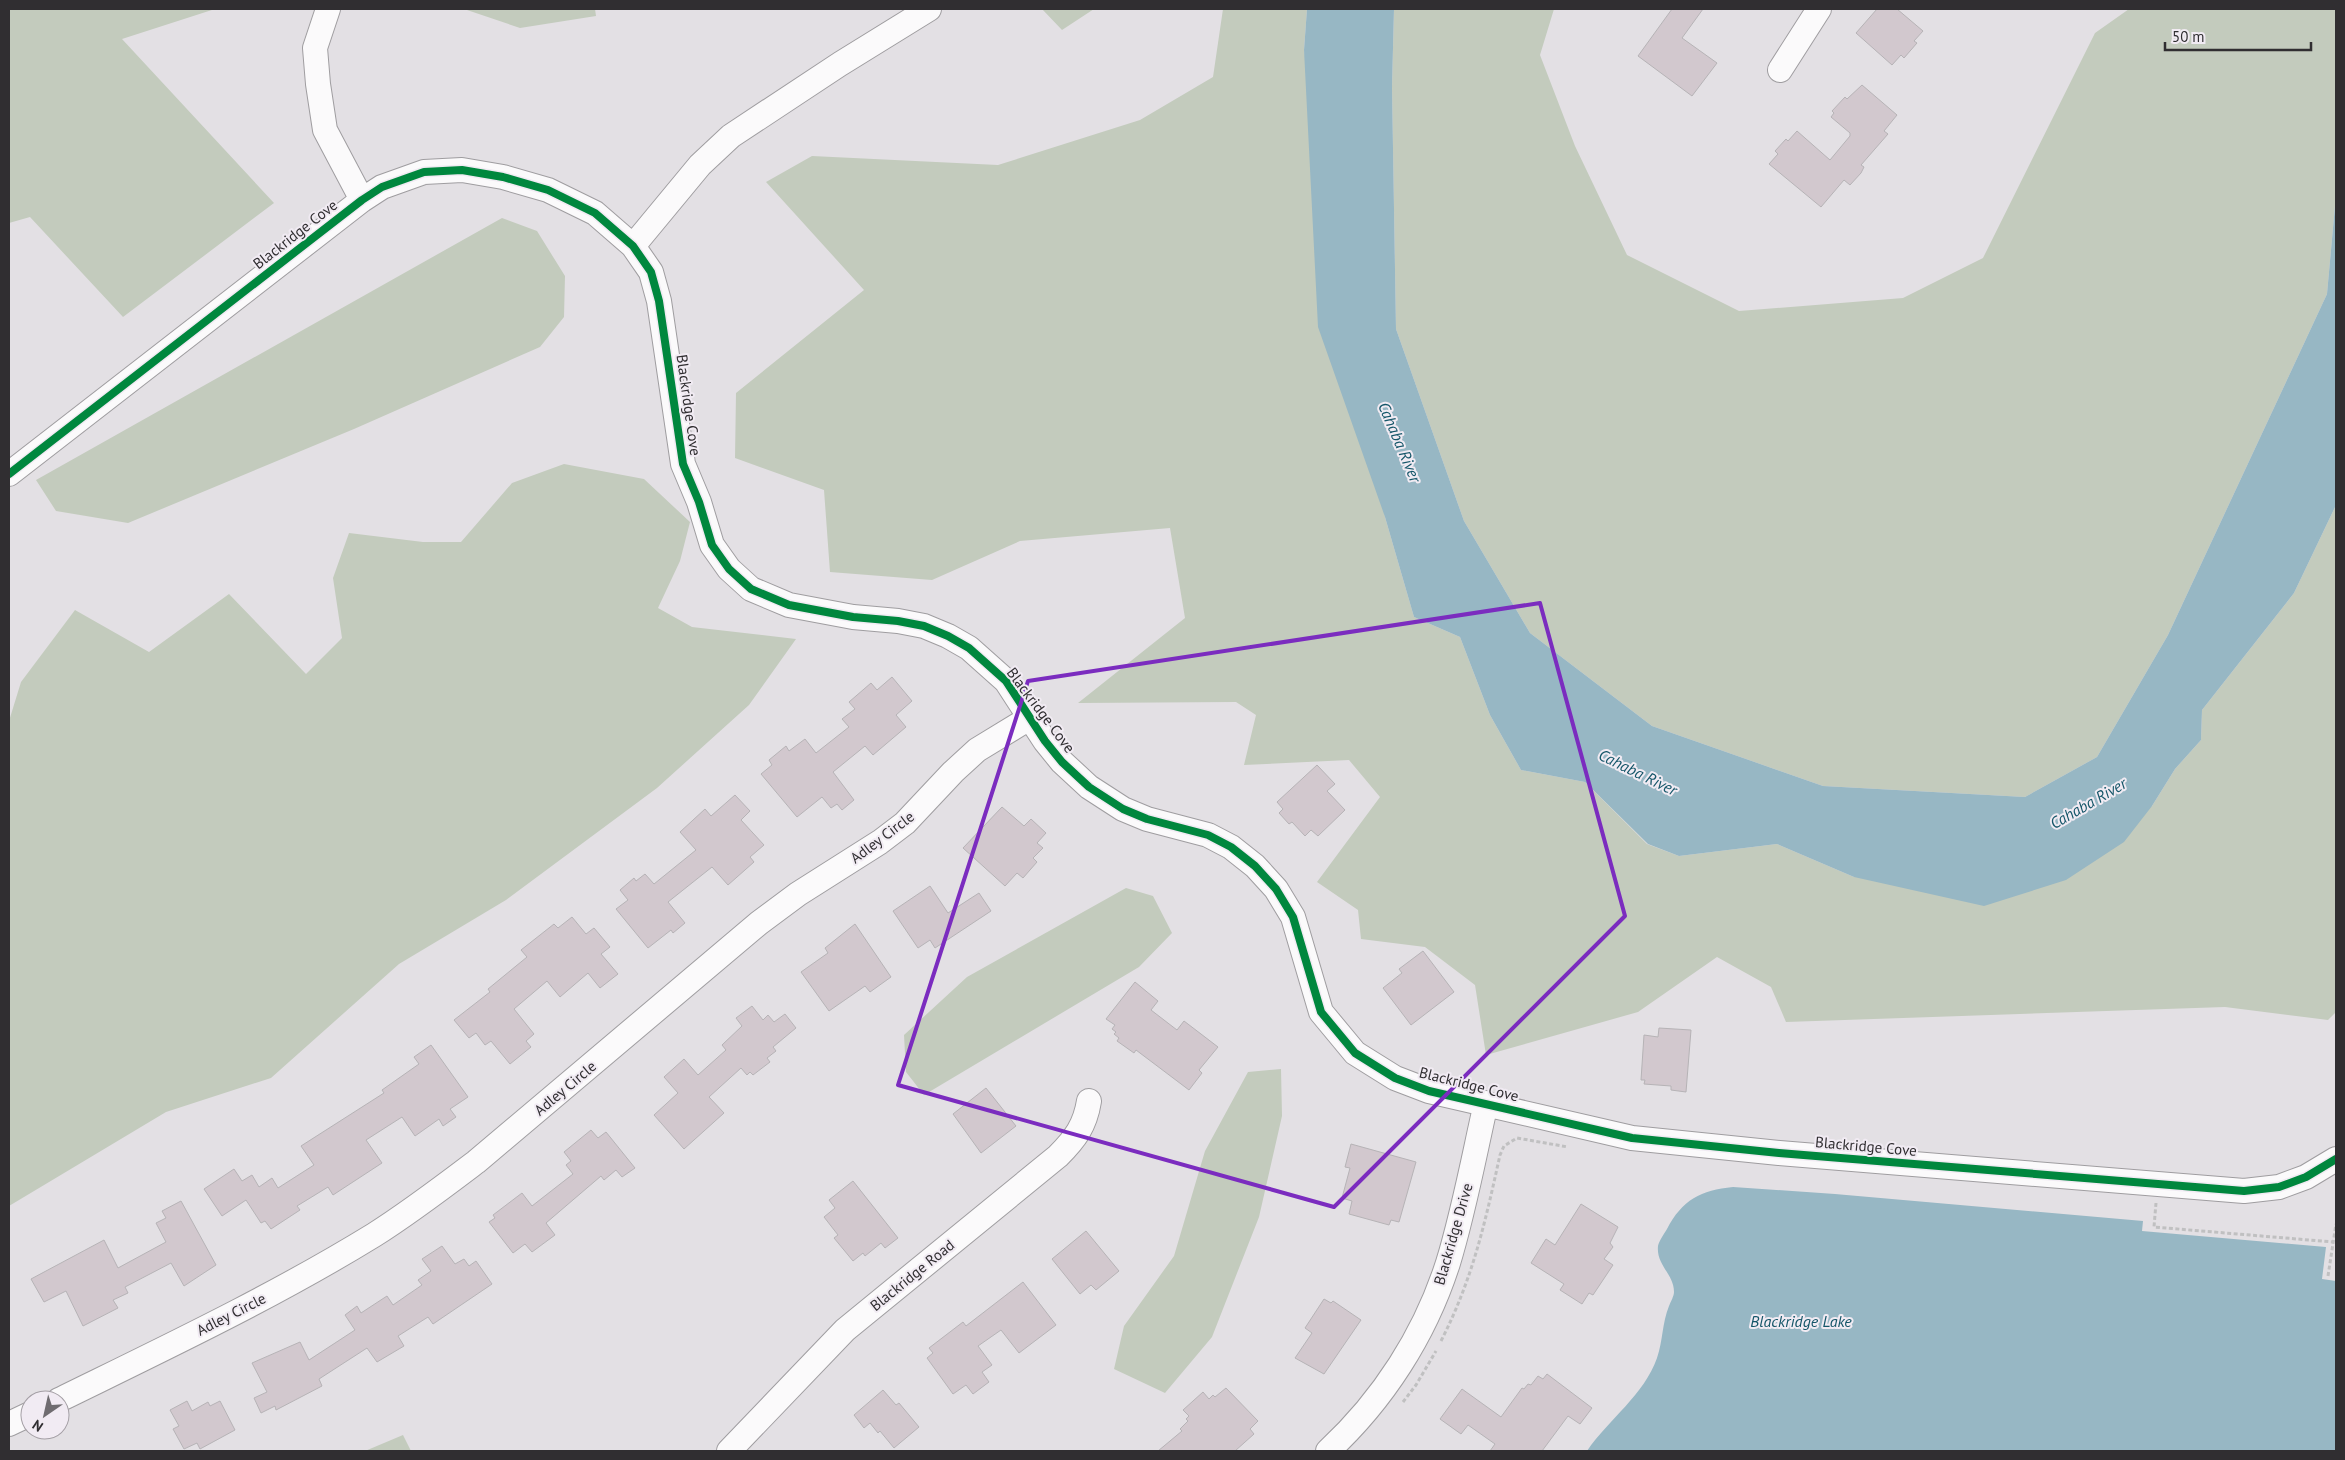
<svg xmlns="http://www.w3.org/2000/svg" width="2345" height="1460" font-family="'PT Sans',sans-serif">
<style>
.green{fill:#c3cbbd}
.water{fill:#97b7c4}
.building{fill:#d2c8ce;stroke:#b6b3b6}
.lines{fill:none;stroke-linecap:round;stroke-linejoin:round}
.street-casing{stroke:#9f9da0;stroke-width:26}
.path{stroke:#c0c0c1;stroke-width:3;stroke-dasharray:4 2.5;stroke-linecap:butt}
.street{stroke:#fbfafb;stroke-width:24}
.cycleway-casing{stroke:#f1ebf3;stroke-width:11}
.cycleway{stroke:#00873e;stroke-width:8}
.marked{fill:none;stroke:#7b2cbf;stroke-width:4;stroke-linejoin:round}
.labels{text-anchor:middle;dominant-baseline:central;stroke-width:4;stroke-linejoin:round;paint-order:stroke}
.street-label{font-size:15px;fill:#302e31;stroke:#f1ebf3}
.water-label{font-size:16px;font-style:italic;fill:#155669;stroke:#f1ebf3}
</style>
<rect width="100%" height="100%" fill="#e3e0e4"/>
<path class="green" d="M9,9H215L122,39L274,203L123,317L30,217L9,223Z
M464,9H595L596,16L520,28Z
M1042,9H1094L1062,30Z
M1223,9H1307L1304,50L1385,517L1414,617L1460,637L1490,715L1521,770L1585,782L1647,844L1679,856L1777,844L1854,877L2152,806L2175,769L2201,740L2202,710L2294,593L2336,505V1012L2328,1020L2225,1007L1786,1022L1771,987L1717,957L1638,1012L1486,1055L1475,985L1425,947L1361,939L1358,910L1317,882L1380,797L1349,760L1244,765L1256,715L1236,702L1078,703L1185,618L1170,528L1020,541L932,580L830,572L824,490L735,458L736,393L864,290L766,182L812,156L998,165L1140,120L1213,77Z
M1394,9H1554L1540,55L1575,146L1627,255L1739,311L1903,298L1983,258L2095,33L2129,9H2336V195L2327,294L2168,635L2097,757L2025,797L1823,786L1652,726L1530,633L1464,521L1396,329L1392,87Z
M502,218L537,231L565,276L564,317L540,347L354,429L128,523L56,511L36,480Z
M564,464L644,479L690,522L680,561L658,608L692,627L796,639L749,705L657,788L506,900L399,964L271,1078L166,1112L9,1206V721L21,682L75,610L149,652L229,594L306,674L342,638L333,578L349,533L423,542H461L512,483Z
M1126,888L1153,896L1172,933L1139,967L924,1095L906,1072L904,1035L967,977Z
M1281,1069L1282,1116L1259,1217L1212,1337L1165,1393L1114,1369L1124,1326L1174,1256L1205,1151L1248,1072Z
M403,1435L411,1451H365Z"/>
<path class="water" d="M1307,9H1394L1392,87L1396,329L1464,521L1530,633L1652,726L1823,786L2025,797L2097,757L2168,635L2327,294L2336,195V505L2294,593L2202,710L2201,740L2175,769L2152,806L2124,842L2066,880L1984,906L1854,877L1777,844L1679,856L1648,844L1585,782L1521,770L1490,715L1460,637L1414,617L1385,517L1318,327L1304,50Z
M1733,1187L1835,1194L2143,1221L2142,1231L2326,1247L2322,1279L2336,1281V1278V1451H1587C1609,1419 1644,1395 1657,1358C1663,1341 1662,1323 1669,1306C1671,1301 1674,1296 1674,1292C1674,1274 1656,1265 1658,1246C1659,1241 1664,1234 1667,1229C1682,1200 1701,1190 1733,1187Z"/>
<path class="building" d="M1672,9H1703L1682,38L1717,63L1692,96L1638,56Z
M1877,9H1897L1923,31L1914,41L1917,43L1904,58L1901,55L1892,65L1856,33Z
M1862,85L1897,115L1884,131L1888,134L1861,165L1864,167L1861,173L1850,185L1844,180L1821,207L1769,164L1778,154L1775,151L1786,139L1788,141L1797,131L1830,160L1850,136V133L1831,117L1834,113L1832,111L1845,97L1847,99Z
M892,677L912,701L896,715L906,727L873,755L865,746L833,772L854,800L842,810L837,804L831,808L822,797L797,817L761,774L772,765L769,760L786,746L789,751L805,739L816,753L849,727L842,719L855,709L849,702L871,683L877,690Z
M1317,765L1335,784L1327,791L1345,810L1318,836L1311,830L1305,836L1292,822L1289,824L1279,813L1283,809L1277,802Z
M735,795L750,811L741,820L764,845L750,857L754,862L728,885L712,867L668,902L685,923L673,933L671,930L648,948L616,909L628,900L620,890L634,878L636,881L645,874L654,884L696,850L680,832L705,809L711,816Z
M1002,807L1024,826L1031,819L1046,833L1037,843L1043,848L1033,858L1037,862L1023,878L1017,873L1005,886L963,848Z
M930,886L948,913L979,893L991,911L935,948L930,940L918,948L893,911Z
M572,917L586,934L594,928L610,947L601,954L618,974L600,988L588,973L560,997L547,981L514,1009L534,1034L526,1041L531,1047L510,1064L491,1041L485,1045L476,1033L469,1038L454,1020L490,992L488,989L527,957L521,950L554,924L558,928Z
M855,924L891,977L870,992L865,986L829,1011L801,972L828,953L825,948Z
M1423,951L1454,992L1411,1025L1383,988L1402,973L1399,969Z
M1135,982L1158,1001L1151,1010L1177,1030L1184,1021L1218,1047L1199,1070L1202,1073L1189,1090L1136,1050L1134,1053L1117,1041L1119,1038L1114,1034L1116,1032L1112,1029L1115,1025L1106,1019Z
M752,1006L763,1020L768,1015L774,1022L785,1014L796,1028L773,1047L776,1051L767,1058L770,1062L753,1075L750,1072L747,1075L741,1068L709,1097L724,1113L684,1149L654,1115L678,1093L664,1077L684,1059L698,1075L726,1050L722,1045L742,1026L736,1018Z
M1659,1028L1691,1030L1686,1092L1671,1090V1086L1644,1084L1645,1080H1641L1644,1035L1658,1037Z
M431,1045L468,1097L450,1109L456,1117L443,1126L439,1119L415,1136L402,1117L366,1140L382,1163L333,1195L328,1187L297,1206L300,1210L271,1229L265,1221L261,1223L246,1200L222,1216L204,1189L234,1169L242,1181L252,1175L259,1187L272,1178L278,1188L314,1165L301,1146L384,1093L382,1090L419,1064L414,1057Z
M986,1088L1016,1126L981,1153L953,1114Z
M591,1130L598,1138L606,1132L635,1168L622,1177L616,1170L604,1180L601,1176L546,1223L555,1235L532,1252L525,1244L513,1253L489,1222L495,1218L493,1215L522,1193L532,1206L573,1174L566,1165L571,1161L564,1152Z
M1351,1144L1416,1162L1399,1222L1391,1220L1389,1225L1349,1214L1352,1201L1342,1198L1350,1168L1345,1167Z
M853,1181L898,1238L885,1248L881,1243L865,1256L863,1253L853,1261L834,1238L838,1235L824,1217L835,1208L829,1200Z
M181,1201L216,1265L184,1286L171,1263L125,1287L128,1293L113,1300L118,1308L83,1326L66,1291L44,1302L31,1279L104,1240L118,1268L166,1242L156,1223L166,1218L162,1211Z
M1581,1204L1618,1227L1610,1243L1613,1247L1604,1259L1613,1265L1593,1295L1589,1293L1582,1304L1560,1290L1564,1284L1531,1263L1546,1239L1555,1245Z
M1086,1231L1119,1271L1096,1290L1091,1285L1080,1294L1052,1259Z
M442,1246L455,1264L464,1259L469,1266L476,1261L492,1284L433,1324L428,1317L398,1336L404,1346L377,1362L367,1348L319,1379L322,1386L276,1410L275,1406L261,1413L254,1398L267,1392L252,1363L300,1342L309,1360L355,1330L345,1315L357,1306L361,1313L387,1296L393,1305L422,1285L418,1280L431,1271L422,1259Z
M1023,1282L1056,1325L1019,1353L1001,1330L978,1346L992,1365L982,1372L989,1382L973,1394L966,1385L953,1394L927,1358L933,1353L929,1348L963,1322L966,1326Z
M1324,1299L1331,1303L1333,1301L1361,1320L1324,1374L1295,1358L1312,1333L1305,1328Z
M1547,1374L1592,1408L1580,1424L1568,1416L1542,1451H1490L1495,1444L1468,1425L1461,1434L1440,1419L1462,1389L1501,1417L1522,1388L1524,1389L1528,1384L1531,1385L1538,1376L1543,1379Z
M1226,1388L1258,1421L1250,1429L1254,1434L1235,1451H1158L1182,1431L1180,1429L1188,1421L1186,1419L1189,1416L1183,1410L1203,1392L1209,1399L1213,1395L1215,1397Z
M883,1390L896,1405L899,1403L919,1427L894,1448L880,1431L878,1433L870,1423L864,1428L854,1415Z
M187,1401L192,1411L208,1402L210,1406L220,1401L235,1430L200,1449L197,1443L184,1449L173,1429L179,1426L170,1410Z"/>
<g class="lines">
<g class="street-casing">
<path id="street" d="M328,9L315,48L318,84L325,130L362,200
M1780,70L1819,9
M633,246L700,165L731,136L840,64L929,9
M9,474L362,200L382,187L424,172L462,170L503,177L548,190L595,213L633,246L651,272L659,301L683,464L699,502L712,545L729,569L751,589L789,605L853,617L898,621L924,626L948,636L969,648L1006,681L1045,741L1062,762L1089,787L1123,809L1147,819L1208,835L1231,847L1255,866L1276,889L1293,917L1321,1012L1355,1053L1395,1078L1429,1091L1632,1138L1779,1153L2244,1191L2279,1187L2306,1177L2336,1159
M59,1400C165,1348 273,1297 374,1235C409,1213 443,1187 476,1162L759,923L798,894L880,842L905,823L953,772L977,750L1031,717
M9,1424L30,1414
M729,1451L845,1330L1058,1156C1075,1139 1085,1126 1089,1101
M1328,1451C1383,1400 1425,1335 1448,1263C1464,1211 1474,1156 1486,1103"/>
</g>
<path class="path" d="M2156,1203L2154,1227L2333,1242
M2328,1276L2336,1224
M1441,1341C1473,1278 1485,1223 1500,1155L1504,1146L1517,1138L1568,1147
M1403,1402L1416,1385L1436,1351"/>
<use href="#street" class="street"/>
<g class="cycleway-casing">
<path id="cycleway" d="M9,474L362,200L382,187L424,172L462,170L503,177L548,190L595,213L633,246L651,272L659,301L683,464L699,502L712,545L729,569L751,589L789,605L853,617L898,621L924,626L948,636L969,648L1006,681L1045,741L1062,762L1089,787L1123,809L1147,819L1208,835L1231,847L1255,866L1276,889L1293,917L1321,1012L1355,1053L1395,1078L1429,1091L1632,1138L1779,1153L2244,1191L2279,1187L2306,1177L2336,1159"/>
</g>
<use href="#cycleway" class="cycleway"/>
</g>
<path class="marked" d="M1540,603L1625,916L1334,1207L898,1085L1028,681Z"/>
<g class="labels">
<g class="street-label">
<text transform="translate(295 234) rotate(-38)">Blackridge Cove</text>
<text transform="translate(689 405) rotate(82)">Blackridge Cove</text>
<text transform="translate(1041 710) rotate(53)">Blackridge Cove</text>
<text transform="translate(882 837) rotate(-37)">Adley Circle</text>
<text transform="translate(1469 1084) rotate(14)">Blackridge Cove</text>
<text transform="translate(565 1088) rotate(-40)">Adley Circle</text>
<text transform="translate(1866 1146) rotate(5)">Blackridge Cove</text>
<text transform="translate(1453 1234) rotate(-74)">Blackridge Drive</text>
<text transform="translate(912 1275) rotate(-39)">Blackridge Road</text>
<text transform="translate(231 1314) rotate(-27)">Adley Circle</text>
</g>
<g class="water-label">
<text transform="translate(1400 442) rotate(67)">Cahaba River</text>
<text transform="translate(1638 772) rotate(26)">Cahaba River</text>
<text transform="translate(2088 803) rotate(-30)">Cahaba River</text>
<text x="1801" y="1321">Blackridge Lake</text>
</g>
</g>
<rect width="2345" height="1460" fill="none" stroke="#302e31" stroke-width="20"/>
<g transform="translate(45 1415) rotate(214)"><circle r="24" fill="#f1ebf3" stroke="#a49fa5"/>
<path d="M0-4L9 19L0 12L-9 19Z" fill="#6f6c70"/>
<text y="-8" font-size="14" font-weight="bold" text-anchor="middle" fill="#302e31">N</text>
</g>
<path d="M2165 42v8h146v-8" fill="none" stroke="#302e31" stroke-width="2.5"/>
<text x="2172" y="42" font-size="15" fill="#302e31" stroke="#f1ebf3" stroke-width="4" paint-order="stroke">50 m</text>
</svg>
